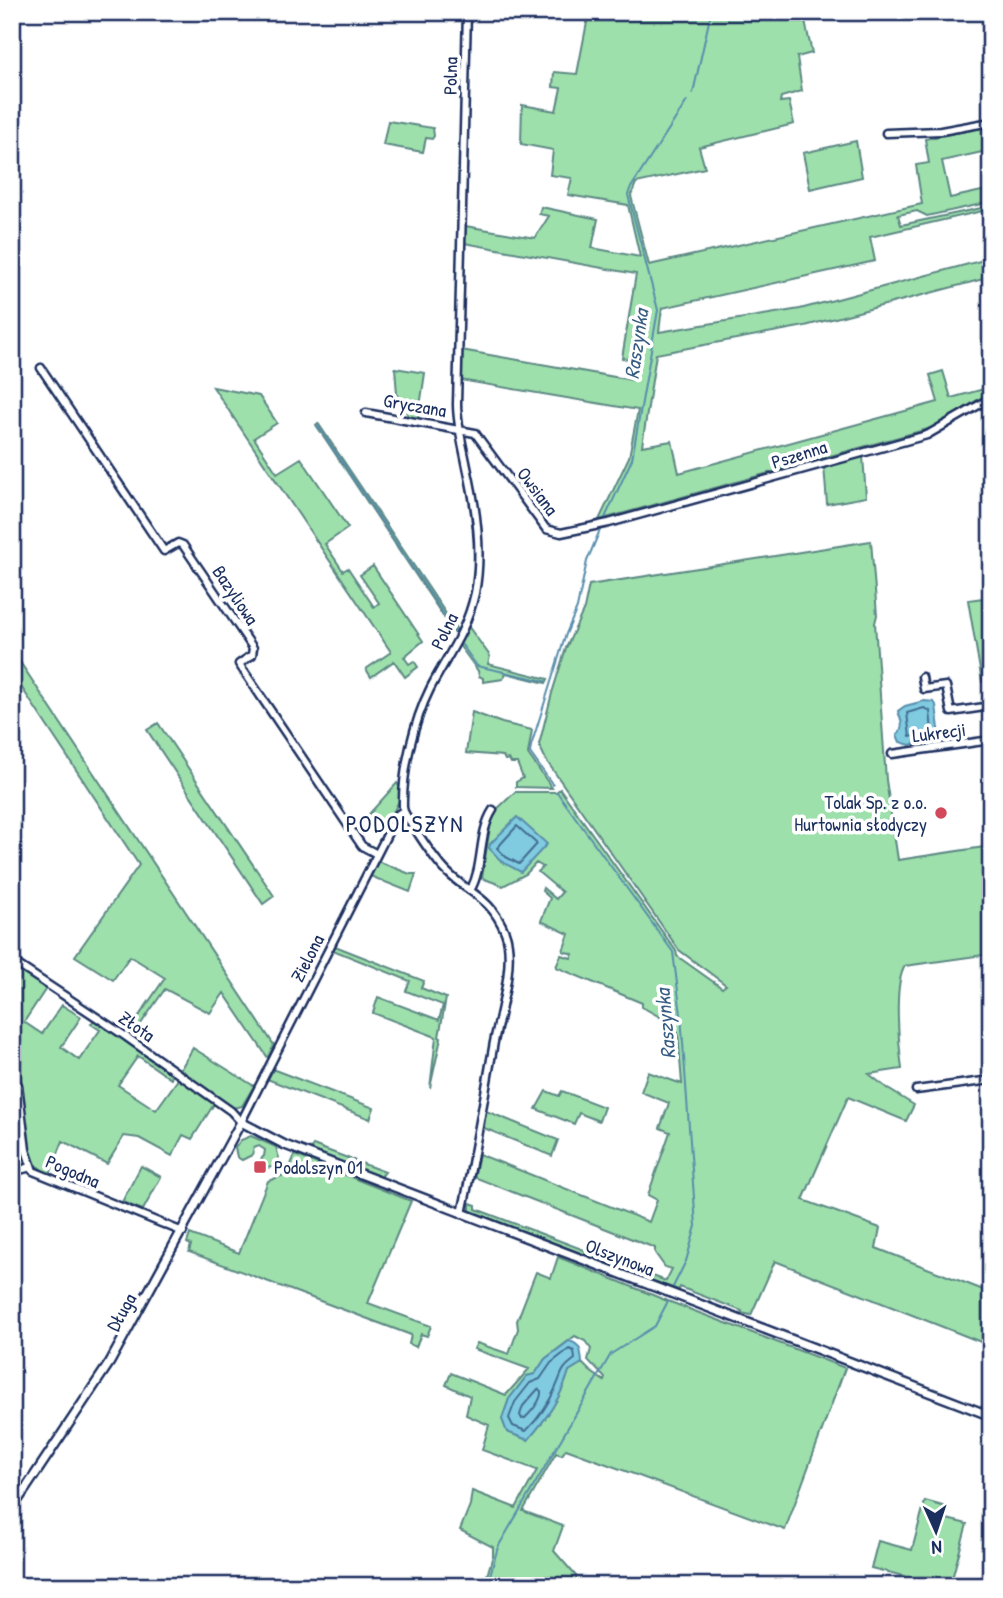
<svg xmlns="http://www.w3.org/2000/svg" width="1003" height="1598" font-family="'Patrick Hand',sans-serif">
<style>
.green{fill:#9ee0ab;stroke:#5c8884;stroke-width:2;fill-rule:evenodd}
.water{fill:#80cbe0;stroke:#588dac;stroke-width:2}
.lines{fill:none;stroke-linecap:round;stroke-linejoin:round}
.shore{stroke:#436d92;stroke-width:2}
.stream{stroke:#588dac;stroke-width:2}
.minor-casing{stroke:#1b2f5e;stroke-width:11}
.tertiary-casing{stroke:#1b2f5e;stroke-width:12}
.minor{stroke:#fff;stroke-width:6}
.tertiary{stroke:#fff;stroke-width:7}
.poi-dot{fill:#d1495b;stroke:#fff;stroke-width:2.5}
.labels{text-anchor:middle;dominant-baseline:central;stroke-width:7;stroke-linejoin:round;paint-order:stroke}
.street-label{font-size:19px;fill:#1b2f5e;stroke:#fff}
.poi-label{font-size:19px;fill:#1b2f5e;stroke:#fff;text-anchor:end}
.water-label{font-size:21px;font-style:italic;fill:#395e85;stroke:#fff}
.quarter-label{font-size:23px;letter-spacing:2px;fill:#1b2f5e;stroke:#fff}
</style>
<rect width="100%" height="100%" fill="#fff"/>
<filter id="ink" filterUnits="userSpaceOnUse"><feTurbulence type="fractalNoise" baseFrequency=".0143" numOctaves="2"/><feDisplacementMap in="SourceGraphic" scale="14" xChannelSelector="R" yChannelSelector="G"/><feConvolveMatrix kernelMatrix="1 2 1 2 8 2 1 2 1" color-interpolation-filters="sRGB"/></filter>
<g filter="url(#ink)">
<path class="green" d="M589,12H803L812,53L797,57L802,91L781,97L780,102L789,101L794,124L699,147L705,168L636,183L631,196L649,265L922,204L916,165L929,163L925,139L986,127L991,150L942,161L950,198L991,189V202L927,216L917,211L898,215L901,225L991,206V209L870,237L875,261L662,308L659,332L800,309L991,258V277L805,326L656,354L642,446L672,441L679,473L938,402L930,375L943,371L951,398L991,387V391L935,427L599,520L629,457L638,410L460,380L461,350L632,380L633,360L622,358L636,274L464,243L465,226L535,238L549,216L539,214L541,207L598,219L592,248L640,257L628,205L568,195L572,178L550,175L553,150L521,144L522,105L556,111L561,88L553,87L554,72L577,74Z
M388,121L433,128L434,136L432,139L426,138L423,152L383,145Z
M856,141L862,177L810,189L803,153Z
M395,368L425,373L418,420L410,419L397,394Z
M213,387L259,396L277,423L254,438L277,473L301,458L348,528L325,544L343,571L348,568L374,607L379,603L360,575L373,566L423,641L404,657L409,664L414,661L418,667L405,677L394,661L371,677L366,669L391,652Z
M318,423L459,633L457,637L316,425Z
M863,456L866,497L827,504L824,466Z
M871,541L877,615L875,623L886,780L898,860L991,846V954L905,966C893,984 899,1045 902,1069L869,1074L888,1089L914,1105L906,1121L848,1097L803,1200L880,1228L876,1248L991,1293V1346L775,1261L751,1315L741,1313L742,1311L680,1287L679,1290L670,1287L470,1211V1203L476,1205V1209L666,1281L672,1269L665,1267L655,1253V1248L474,1177L479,1154L649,1222L657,1200L648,1195L670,1132L660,1128L669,1103L641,1092L648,1072L682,1084L678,1033L667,1021L642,1007V1003L556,967L561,955L571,958L573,954L563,951L569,934L541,921L550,898L542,891L543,888L556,899L562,892L538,872L543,867L536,863L526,874L503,886L482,878L492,814L515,792H556L560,789L676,951L677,956L722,988L726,985L679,950L546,760L539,745L552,693L566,648L584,609L589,585Z
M991,597V681L982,682L968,600Z
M468,626L490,656L488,664L548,679L546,683L506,673L503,679L483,682V678L479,676L478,671L459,645Z
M12,650L274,1045L268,1058L224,993L210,1013L165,989L136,1031L140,1040L128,1032L165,978L130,956L113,980L75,956L139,865L12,673Z
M472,712L502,723L532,730L528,754L552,788L516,787V782L523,778L517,763H511L509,759L505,760L503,756L466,753Z
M158,723L274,896L263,904L147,730Z
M397,783L401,789L400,799L382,835L369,814Z
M377,861L410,874H416L410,892L370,876Z
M335,946L424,981L421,988L446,998L439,1037L441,1038L430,1088L436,1037L373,1013L378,997L439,1020L443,1005L406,991L410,981L333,950Z
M20,969L47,987L24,1022L42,1034L62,1005L81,1017L61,1047L79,1060L100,1030L91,1024L95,1019L172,1075L171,1079L138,1056L118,1085L156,1110L179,1078L214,1104L192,1139L183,1135L172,1156L139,1138L124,1136L107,1164L63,1141L50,1174C38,1170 34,1162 30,1151C23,1131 24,1107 22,1086C19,1063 2,984 20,969Z
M193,1048L254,1086L242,1106L233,1108L180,1070Z
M272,1069L374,1108L370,1119L267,1079Z
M546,1091L559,1096L562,1091L604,1107L599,1121L579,1113L574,1124L536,1109Z
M486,1111L558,1140L552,1156L484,1128Z
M251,1136L276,1147L279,1158L273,1167L265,1168L261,1159L264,1156L265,1150L259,1146L254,1148L252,1155L242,1160L237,1157L235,1148L241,1140Z
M313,1145L385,1172L380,1178L310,1151Z
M295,1155L411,1201L368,1303L431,1326L427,1336L421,1334L416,1347L409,1344L411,1335L189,1252L191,1245L187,1243L190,1234L239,1253L268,1181L287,1174Z
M141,1166L161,1177L143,1210L122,1202Z
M558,1257L665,1300L845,1368L785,1530L566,1449L562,1455L556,1453L523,1511L563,1526L554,1551L576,1576L578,1586H484L493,1555V1547L460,1530L470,1505L472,1491L516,1508L537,1470L482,1450L489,1425L466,1415L470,1396L446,1385L451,1373L506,1395L529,1369L474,1349L477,1343L509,1354L518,1329L517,1321L536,1272L551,1278ZM575,1336L585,1341L591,1349L588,1360L605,1378L604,1381L590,1371L582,1363L569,1371C561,1398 546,1419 528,1440L507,1432L502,1419L509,1399L527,1376L535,1374L545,1359Z
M925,1501L946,1507L943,1518L967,1524L950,1586H902L904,1576L871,1568L878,1541L912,1550Z"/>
<path class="water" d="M924,701L934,702L936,705L940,737L910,745L900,742L897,735C905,726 901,721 898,711L905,706Z
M517,817L547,844L521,872L502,862L489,848L490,844Z
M569,1341C581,1344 581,1351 582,1363L569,1371C561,1398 546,1419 528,1440L507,1432L502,1419L509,1399L527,1376L535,1374L545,1359Z"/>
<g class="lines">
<path class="shore" d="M924,708L930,711L932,732L910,737L907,713Z
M517,826L537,844L519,864L506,857L497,848Z
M569,1349L574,1351L575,1359C560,1370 563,1372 556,1387C549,1403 538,1419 526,1431L513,1426L509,1418L515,1402L530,1383L540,1379L551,1363Z
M538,1389L541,1391C542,1400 532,1411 525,1418L522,1419L520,1415L523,1406Z"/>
<path class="stream" d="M693,93L711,12
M318,426L457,634
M604,520L632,459L658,310L628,195L630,189L687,101
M462,645L477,666L545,681
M553,785L530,753L531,746L566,634L577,608L587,561L600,530
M557,792L673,952L681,1015L696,1226L686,1261L673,1287
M487,1586L498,1547L611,1354L655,1326L668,1301"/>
<g class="minor-casing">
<path id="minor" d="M886,133L941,131L991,122
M41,368L164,551L178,543L183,545L253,648L252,655L239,664L362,846L377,854
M366,413L475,433L546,529L561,533L609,523L927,435L991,398
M922,677L924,689L946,686L951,712L991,706
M892,754L991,740
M471,889C484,865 478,833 493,810
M12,961L125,1036L231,1111L241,1122L397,815L403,811
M18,1085L26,1150L33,1171L183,1232
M916,1090L991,1080
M12,1172L31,1167
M462,1214C474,1157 484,1099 494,1042C500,1013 516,960 505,932C490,896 470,895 447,872C434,859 425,844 415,829C411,823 403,813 403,807C402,771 414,721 430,689C448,654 466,633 475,593C483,552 476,507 467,467C463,446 457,425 457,404L467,12"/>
</g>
<g class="tertiary-casing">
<path id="tertiary" d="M991,12V13
M12,1509L110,1362L241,1122L285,1145L991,1416"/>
</g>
<use href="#minor" class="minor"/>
<use href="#tertiary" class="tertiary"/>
</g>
</g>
<g class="poi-dot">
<circle cx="941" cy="813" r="7"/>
<rect x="253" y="1160" width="14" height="14" rx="3.5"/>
</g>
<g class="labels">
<g class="street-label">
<text transform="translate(450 76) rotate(-89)">Polna</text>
<text transform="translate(415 405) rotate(10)">Gryczana</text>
<text transform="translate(799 454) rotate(-17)">Pszenna</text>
<text transform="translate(538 491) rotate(53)">Owsiana</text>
<text transform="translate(236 595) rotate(56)">Bazyliowa</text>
<text transform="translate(444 631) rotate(-64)">Polna</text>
<text transform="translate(939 732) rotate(-7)">Lukrecji</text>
<text transform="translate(307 958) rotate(-63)">Zielona</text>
<text transform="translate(137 1026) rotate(35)">Złota</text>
<text transform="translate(73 1171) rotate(23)">Pogodna</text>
<text transform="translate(620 1257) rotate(21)">Olszynowa</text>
<text transform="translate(121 1312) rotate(-61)">Długa</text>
</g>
<g class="poi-label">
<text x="927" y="802">Tolak Sp. z o.o.<tspan x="927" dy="22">Hurtownia słodyczy</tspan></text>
<text x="274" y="1167" text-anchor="start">Podolszyn 01</text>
</g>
<g class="water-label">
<text transform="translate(636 344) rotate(-82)">Raszynka</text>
<text transform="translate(665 1024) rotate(-95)">Raszynka</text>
</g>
<g class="quarter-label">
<text x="405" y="823">PODOLSZYN</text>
</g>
</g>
<rect width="1003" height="1598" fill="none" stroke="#fff" stroke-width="42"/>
<rect x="21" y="21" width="961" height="1556" fill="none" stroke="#1b2f5e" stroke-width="2.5" filter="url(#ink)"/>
<g transform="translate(936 1531) rotate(177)" stroke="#ffffff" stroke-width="5" paint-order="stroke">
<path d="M0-5L12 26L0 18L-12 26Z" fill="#1b2f5e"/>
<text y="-10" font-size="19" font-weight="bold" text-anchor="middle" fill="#1b2f5e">N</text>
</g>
</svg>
